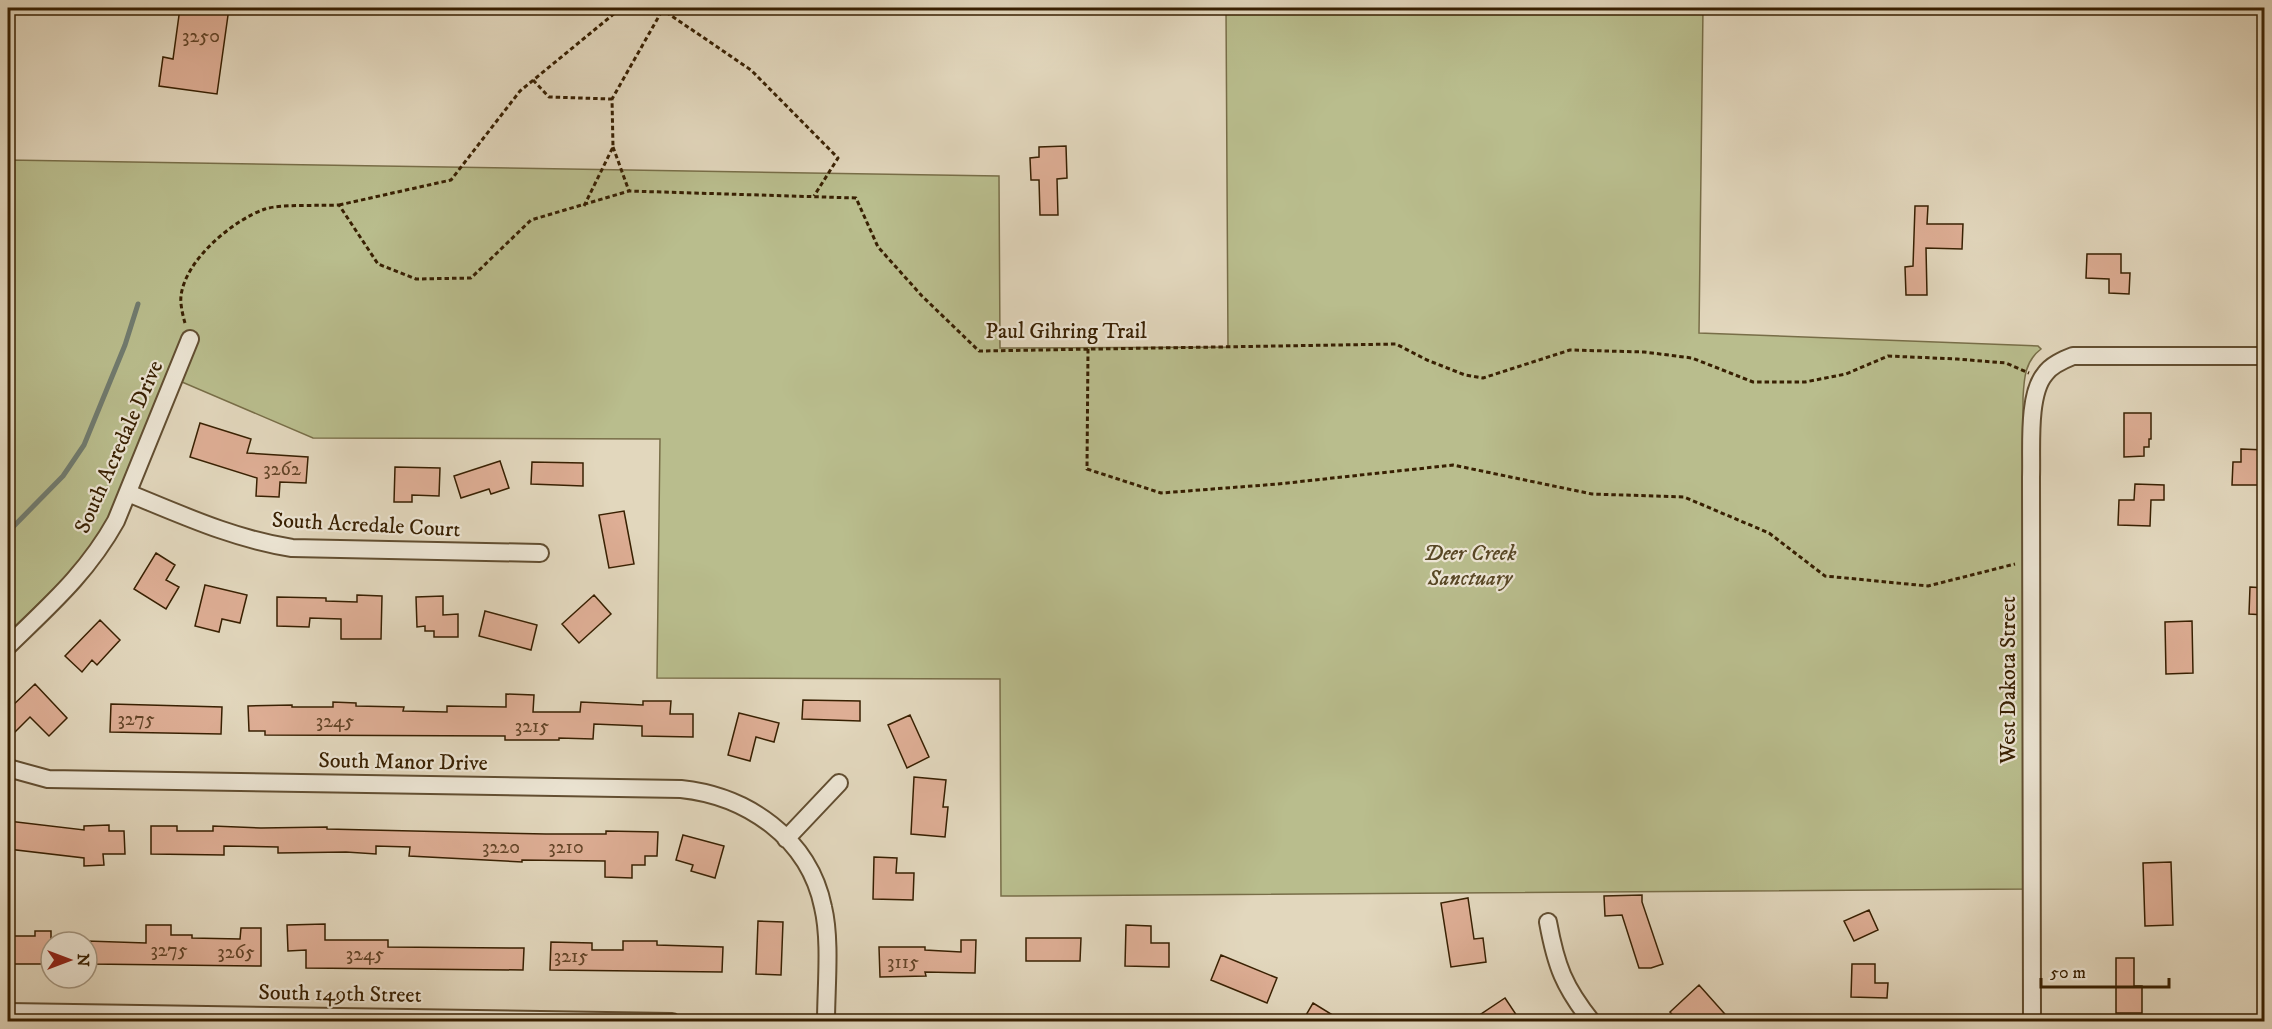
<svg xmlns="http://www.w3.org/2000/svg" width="2272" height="1029" font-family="'IM FELL DW Pica',serif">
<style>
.green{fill:#b9bd8d;stroke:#786e48;stroke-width:1.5}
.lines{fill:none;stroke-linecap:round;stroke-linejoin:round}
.stream{stroke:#707b6f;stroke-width:5}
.building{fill:#deae95;stroke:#382002;stroke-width:1.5}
.minor-casing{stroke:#624e31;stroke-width:20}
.path{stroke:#382002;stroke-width:3;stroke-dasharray:4.5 3;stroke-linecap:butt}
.minor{stroke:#ece5d4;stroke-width:16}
.labels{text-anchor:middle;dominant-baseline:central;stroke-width:4.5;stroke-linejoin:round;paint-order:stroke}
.number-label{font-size:20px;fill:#624427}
.street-label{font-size:22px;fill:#382002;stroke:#ece5d4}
.park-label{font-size:22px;font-style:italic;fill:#584725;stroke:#ece5d4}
</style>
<rect width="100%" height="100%" fill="#e2d7bd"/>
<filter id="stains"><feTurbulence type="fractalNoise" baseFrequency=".00333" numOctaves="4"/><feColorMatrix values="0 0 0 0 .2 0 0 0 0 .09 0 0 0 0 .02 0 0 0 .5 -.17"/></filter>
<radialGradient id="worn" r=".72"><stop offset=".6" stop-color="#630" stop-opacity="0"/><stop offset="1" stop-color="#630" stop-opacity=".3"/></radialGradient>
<path class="green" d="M1226,8H1703L1699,333L2038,346L2041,349C2025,361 2024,378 2023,398L2025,889L1001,896L1000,679L657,678L660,439L313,438L168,376L111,518L81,562L8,633V160L999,176L1000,348L1228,347Z"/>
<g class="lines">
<path class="stream" d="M8,532L63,476L84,445L125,345L138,304"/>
</g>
<path class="building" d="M180,8H229L217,94L159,86L163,57L173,59Z
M1066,146L1067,178L1057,179L1058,215H1040L1039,180H1031L1030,158L1039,157V147Z
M1915,206H1928L1927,224H1963L1962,249L1926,248L1927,295H1906L1905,267L1913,266Z
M2087,254H2121V273H2130L2129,294L2109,293V279L2086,278Z
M2124,413H2151V439H2149V447H2144V456L2124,457Z
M200,423L251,439L247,453L308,457L306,483L280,482L279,497L256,496L257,478L190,457Z
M2241,449L2265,450V485H2232L2233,462H2241Z
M500,461L509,488L491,494L489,489L461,498L454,476Z
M532,462L583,463V486L531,484Z
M395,467L440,468L439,496L412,495V502H394Z
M2135,484L2164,485V500H2151L2150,526L2118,525L2119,500H2134Z
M624,511L634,564L609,568L599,515Z
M156,553L175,565L166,580L179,587L166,609L134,589Z
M205,585L247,595L240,623L222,619L219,632L195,626Z
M2250,587L2265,588V615L2249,614Z
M357,595L382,596L381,639H341V619L310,618L309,627L277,626V597L326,598V601L357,602Z
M594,595L611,614L579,643L562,624Z
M443,596V615L458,614V637H434V631H425V626L417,627L416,597Z
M485,611L537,625L531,650L479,636Z
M100,620L120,640L97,665L92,660L82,672L65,656Z
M2192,621L2193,673L2166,674L2165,622Z
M35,684L67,718L49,736L30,717L8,739V710Z
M506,694L534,695L533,712H580L581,702L643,705V701H671L670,714H693V737L642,736V726L594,724L593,739L559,738V740H505V736L265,735V731H249L248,706L292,705V707H333V702L356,703V706L404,707L403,711L447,712V706L506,707Z
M803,700L860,701V721L802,719Z
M111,704L222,707L221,734L110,732Z
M739,713L779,723L774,742L756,737L750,761L728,755Z
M910,715L929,757L907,768L888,725Z
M914,777L946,780L943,807H948L945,837L911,834Z
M8,821L84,830V826L109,825V831H124L125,854H103L104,865L84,866V858L8,849Z
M151,826H177V831H213V826L261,828L327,827V829L546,834H606V831L658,832L657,856H645V865H632V878L605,877V861L522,860V862L409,856L410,847L376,846V854L346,852L278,853V847L224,846V855L151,854Z
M683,835L724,846L715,878L691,871L693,865L676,860Z
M874,857L897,858L896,873H914L913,900L873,899Z
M2171,862L2173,925L2145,926L2143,863Z
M1642,895V902L1663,964L1651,968H1639L1622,915L1605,916L1604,896Z
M1468,898L1474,939L1483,938L1486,962L1451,967L1441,903Z
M1869,910L1878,930L1854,941L1844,921Z
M758,921L783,922L781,975L756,974Z
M325,924V940H388V947L524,948L523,970L306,968V950L288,951L287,925Z
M146,925H171V935H192V938L240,939L241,928H261V966L90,964V960H87V941L146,943Z
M1126,925L1151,926V943H1169V967L1125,966Z
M35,931H51V964H13V936H35Z
M1026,938H1081L1080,961H1026Z
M961,940H976L975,973L925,972L926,976L880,977L879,947H925V950L961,952Z
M623,941H657V945L723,947L722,972L550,970L551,942L592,943V950H623Z
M1221,955L1277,978L1267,1003L1211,980Z
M2116,958H2134V986H2142V1013H2116Z
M1852,964H1875V983H1888L1887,998L1851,997Z
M1699,985L1732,1022H1679L1670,1012Z
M1505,998L1521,1022H1469Z
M1313,1003L1344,1022H1302Z"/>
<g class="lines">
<g class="minor-casing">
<path id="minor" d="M128,493C182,515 234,539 292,548L540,553
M8,646C50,605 87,573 116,521L190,339
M8,768L48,779L681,789C747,796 809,838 823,907C831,940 826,987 826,1022
M786,839L839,783
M1548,922C1556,966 1564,987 1592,1022
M8,1012L672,1022
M2032,1022L2031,477C2032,450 2027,395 2045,374C2051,365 2063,360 2073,356H2264"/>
</g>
<path class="path" d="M660,8L751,70L838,158L814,196
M533,80L549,97L612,99
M613,147L629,191
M339,205L451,180L520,91L621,8
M584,206L613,147L612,99L663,9
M185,323C183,316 180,304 181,296C185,260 233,220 265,209C279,204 322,206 339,205L378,264L416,279L471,278L531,220L629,191L856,198L878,247L922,296L979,351L1396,344L1427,360L1465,375L1483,378L1570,350L1644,352L1692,358L1753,382H1805L1846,374L1888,356L1957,359L2006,363L2029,373
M1088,349L1087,469L1161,493L1278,484L1453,465L1592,494L1684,497L1769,533L1825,576L1928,586L2015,564"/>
<use href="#minor" class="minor"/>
</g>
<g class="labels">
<g class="number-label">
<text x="201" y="36">3250</text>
<text x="282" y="469">3262</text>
<text x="136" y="719">3275</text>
<text x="335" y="721">3245</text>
<text x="532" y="726">3215</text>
<text x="501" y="847">3220</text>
<text x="566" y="847">3210</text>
<text x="169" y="950">3275</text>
<text x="236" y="952">3265</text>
<text x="365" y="954">3245</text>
<text x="571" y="956">3215</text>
<text x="903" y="962">3115</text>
</g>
<g class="street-label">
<text x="1066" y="331">Paul Gihring Trail</text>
<text transform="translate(119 447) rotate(-66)">South Acredale Drive</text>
<text transform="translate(366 525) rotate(3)">South Acredale Court</text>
<text transform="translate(2008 680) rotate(-90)">West Dakota Street</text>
<text transform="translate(403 762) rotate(1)">South Manor Drive</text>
<text transform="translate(340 994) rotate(1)">South 149th Street</text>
</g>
<g class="park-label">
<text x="1470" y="553">Deer Creek<tspan x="1470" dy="25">Sanctuary</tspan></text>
</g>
</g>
<rect width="2272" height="1029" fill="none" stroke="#e2d7bd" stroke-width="30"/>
<rect x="9" y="9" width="2254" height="1011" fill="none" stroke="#382002" stroke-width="3"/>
<rect x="15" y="15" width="2242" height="999" fill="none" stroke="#382002" stroke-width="1.5"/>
<g transform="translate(69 960) rotate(90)"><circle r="28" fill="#ece5d4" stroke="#a49680" stroke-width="1.5"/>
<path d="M0-4.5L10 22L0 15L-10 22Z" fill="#8f2418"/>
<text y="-9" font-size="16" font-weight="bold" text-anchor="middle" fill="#382002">N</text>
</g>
<path d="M2041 978v9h128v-9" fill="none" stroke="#382002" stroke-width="3"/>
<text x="2050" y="978" font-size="18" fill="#382002" stroke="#ece5d4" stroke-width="4.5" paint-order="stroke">50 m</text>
<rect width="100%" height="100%" filter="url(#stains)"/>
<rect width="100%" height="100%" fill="url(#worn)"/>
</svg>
